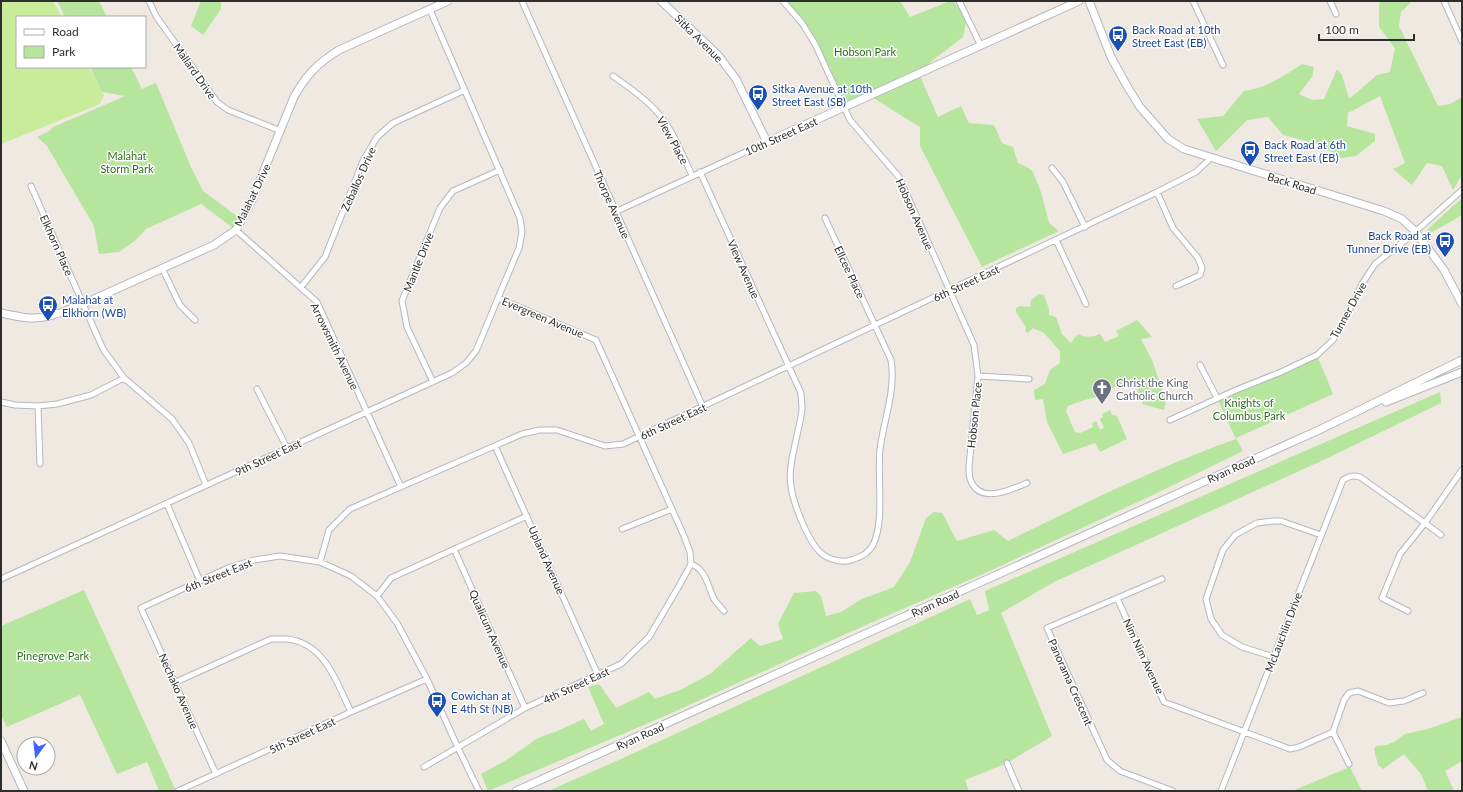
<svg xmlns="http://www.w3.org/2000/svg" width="1463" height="792" font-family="Lato,sans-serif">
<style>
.green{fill:#b6e59e}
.pitch{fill:#c9ec9a}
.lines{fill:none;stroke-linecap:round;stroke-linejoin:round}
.street-casing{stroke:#b4b7c1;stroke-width:7}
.secondary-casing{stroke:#b4b7c1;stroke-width:9}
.street{stroke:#fff;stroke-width:5}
.secondary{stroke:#fff;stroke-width:7}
.labels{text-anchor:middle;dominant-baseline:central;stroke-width:3;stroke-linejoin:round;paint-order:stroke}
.transit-label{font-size:11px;fill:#164399;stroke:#fff;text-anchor:start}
.street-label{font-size:11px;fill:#2e2e2e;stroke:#fff}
.park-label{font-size:11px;fill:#2c6e1b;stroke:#fff}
.worship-label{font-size:11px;fill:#5b616d;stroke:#fff;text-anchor:start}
</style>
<rect width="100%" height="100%" fill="#efe9e1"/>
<path class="green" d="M57,1H99L107,17H65Z
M201,1H221V9L203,35L191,26Z
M791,1H900L910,17L950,1H953L967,17L963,37L933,60L919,74L938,117L961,106L969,123L994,125L1002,143L1013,147L1018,163L1027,167L1033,172L1042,195L1049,223L1059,231L982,267L920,146V127L870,96L844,108L815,44L786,4Z
M1380,1H1412L1401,12L1399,26L1438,106L1450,104L1462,97V175L1453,190L1442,166L1427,163L1412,185L1393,169L1405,163L1380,96L1348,113L1347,126L1375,134V141L1356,156L1341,158L1321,145L1283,135L1268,117L1247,120L1216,151L1197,119L1223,116L1244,91C1266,88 1284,76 1302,64L1314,67L1312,77L1299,94L1312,100L1324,99L1337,69L1342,75L1349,99L1377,75L1390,72L1395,48L1379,27V7Z
M90,67H131L142,89L156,83L191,167L203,191L242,220L236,230L201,204L146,229L136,240L119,252L99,254L94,226L47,146L37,137L51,130V128L125,96L102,92Z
M1462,199V215L1429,234L1427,230L1453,206Z
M1039,294L1044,295L1049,309V315L1056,317L1062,334L1071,343L1075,337L1078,334C1086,338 1093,337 1100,334L1105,342L1119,336L1116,331L1137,320L1152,337L1141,339L1152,360L1166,401L1164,410L1142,404L1143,401L1132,379L1101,393L1096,397L1081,401L1068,406L1066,411L1075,432L1080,433L1093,427L1092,423L1096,421L1100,430L1104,428L1100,419L1103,417L1102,414L1110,410L1112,415L1117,416L1127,439L1100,452L1095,443L1063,454L1047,422L1043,399L1035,400L1034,390L1045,384L1050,370L1060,363V351L1044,333L1033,328L1028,333L1025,331L1026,328L1016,312V308L1020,306L1030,307L1031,300Z
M1317,355L1333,394L1236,438L1243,451L1159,492L992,570L850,632L665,716L488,791L481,774L505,761L538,738L557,731L584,719L591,731L604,724L588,687L599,684L616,708L649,692L655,699L680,690L710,674L751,638L760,646L783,639L778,624L794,593L816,591L821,596L826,616L841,612L862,599L894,587L910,562L926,518L934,512L942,513L957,541L994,530L1008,541C1083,504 1157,467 1236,439L1217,398Z
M1440,392L1441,403L1330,457L1054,582L1001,613L1052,736L1007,763L965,780L969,791H548L612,763L970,599L977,615L989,610L985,591Z
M84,590L176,791H159L147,762L117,774L80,695L7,727L1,715V626Z
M1462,717V761L1445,771L1454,791H1428L1421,774L1404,754L1383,769L1378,765L1374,749L1376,746L1386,745L1394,742L1405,734L1428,729Z
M1350,767L1362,791H1291H1292Z"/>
<path class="pitch" d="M1,1H53L62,17H17V67H89L104,95L100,104L1,144Z"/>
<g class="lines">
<g class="street-casing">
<path id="street" d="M149,1L156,16L217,102L228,110L281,131
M522,1L703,407
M783,1L802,23L815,44L850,120L899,177L974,345L978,376L969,466C969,470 969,475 970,479C979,505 1010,490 1027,483
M959,1L981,46
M1193,1L1223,65
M1330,1L1336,14
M1444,1L1462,41
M430,10L520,218L522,232L519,248L498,298L596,340L684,536L690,552L691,564C706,569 708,587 714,599C717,604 721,607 724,611
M613,76C628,87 644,97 656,111C672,127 682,155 692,175
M1052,168L1063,182L1085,227
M700,172L801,393C801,398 802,404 802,409C800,431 787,464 791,486C793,503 808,541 820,552C828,560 844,564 854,559C861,557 869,552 873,545C885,521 877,477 880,449C884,419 896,390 891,360L825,218
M31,186L103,349L124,378L172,419L189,443L206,485
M1157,192L1173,228L1198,258L1202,268L1200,275L1176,286
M615,212L767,142
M236,230L317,302L401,487
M1056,240L1086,304
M162,268L180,305L195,320
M301,287L325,257L363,161L377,137L393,123L465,90
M1200,365L1217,398
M978,376L1029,379
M433,382L407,327L402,301L440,208L453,191L500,170
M257,389L287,448
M1,402L15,405L38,406L57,404L91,395L124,378
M38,406L40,464
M1170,420L1236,390L1281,372L1317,355L1333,340L1354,301L1362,284L1375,264L1407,239L1462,190
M495,446L598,675
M167,504L200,581
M622,529L672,509
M454,549L525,708
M320,562L329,530L350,509L522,434L540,430H557L605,446L623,444L1157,192L1196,172L1211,158
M1,579C152,511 301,441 452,373L466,363L476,351L498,298
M1162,579L1047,628L1107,760L1120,771L1173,791
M377,596L391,578L527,516
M1117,598L1164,702L1290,749L1299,747L1333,732L1344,700L1349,693L1358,691L1389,703L1404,701L1423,693
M1408,611L1382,598L1400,554L1425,523L1441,535
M1274,657L1242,647L1222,635L1211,619L1206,599L1223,550L1235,535L1257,523L1273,521H1281L1321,535
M176,682L271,639C276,639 282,639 287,639C325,643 337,683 351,712
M1333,732L1349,764
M1007,763L1019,791
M424,767L525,708L621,664L649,637L679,586L691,564
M216,774L141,608L228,568L254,560L280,556L320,562L351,576L377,596L397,623L427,679L458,748L479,791
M178,791L351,712L427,679
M1221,791L1343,480C1349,476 1353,475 1360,477L1425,523L1462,470"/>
</g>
<g class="secondary-casing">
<path id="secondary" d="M661,1L718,55L736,79L767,142L1079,1
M1089,1L1111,57L1127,86L1140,107L1168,139L1184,149L1384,211L1402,219L1415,231L1444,270L1462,304
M1,313C10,315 20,317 29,318C48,319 65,311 83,304L214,245L236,230L251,202L294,97C306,75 318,63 339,50L448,1
M1386,402L1462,372
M1,741L24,791
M516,791L1319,430L1462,360"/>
</g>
<use href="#street" class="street"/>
<use href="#secondary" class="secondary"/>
</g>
<defs>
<g id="bus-pin" transform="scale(1)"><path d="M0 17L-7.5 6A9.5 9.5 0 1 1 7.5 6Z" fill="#1a4fb4" stroke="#fff"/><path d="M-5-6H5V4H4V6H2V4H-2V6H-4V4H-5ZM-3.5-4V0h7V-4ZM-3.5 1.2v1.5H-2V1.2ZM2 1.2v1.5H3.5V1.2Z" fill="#fff"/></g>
<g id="church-pin" transform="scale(1)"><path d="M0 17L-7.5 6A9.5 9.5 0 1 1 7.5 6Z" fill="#6b7280" stroke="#fff"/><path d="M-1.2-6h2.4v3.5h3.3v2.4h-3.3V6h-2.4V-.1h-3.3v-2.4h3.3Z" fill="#fff"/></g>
</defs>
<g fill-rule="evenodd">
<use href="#bus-pin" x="1118" y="35"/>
<use href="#bus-pin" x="758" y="94"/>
<use href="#bus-pin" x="1250" y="150"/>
<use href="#bus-pin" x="1445" y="241"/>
<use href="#bus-pin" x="48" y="305"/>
<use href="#church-pin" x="1102" y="388"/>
<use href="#bus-pin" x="437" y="701"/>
</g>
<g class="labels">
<g class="transit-label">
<text x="1132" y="29">Back Road at 10th<tspan x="1132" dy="13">Street East (EB)</tspan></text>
<text x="772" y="88">Sitka Avenue at 10th<tspan x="772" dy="13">Street East (SB)</tspan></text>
<text x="1264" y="144">Back Road at 6th<tspan x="1264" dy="13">Street East (EB)</tspan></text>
<text x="1431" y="235" text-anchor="end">Back Road at<tspan x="1431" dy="13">Tunner Drive (EB)</tspan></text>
<text x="62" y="299">Malahat at<tspan x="62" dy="13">Elkhorn (WB)</tspan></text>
<text x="451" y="695">Cowichan at<tspan x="451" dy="13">E 4th St (NB)</tspan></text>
</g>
<g class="street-label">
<text transform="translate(699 38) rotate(45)">Sitka Avenue</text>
<text transform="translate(195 71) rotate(55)">Mallard Drive</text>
<text transform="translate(781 136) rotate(-24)">10th Street East</text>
<text transform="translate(673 140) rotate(61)">View Place</text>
<text transform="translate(358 179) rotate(-66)">Zeballos Drive</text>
<text transform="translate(1292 183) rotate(17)">Back Road</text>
<text transform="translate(252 195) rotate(-64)">Malahat Drive</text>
<text transform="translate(612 204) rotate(66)">Thorpe Avenue</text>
<text transform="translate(915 214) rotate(66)">Hobson Avenue</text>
<text transform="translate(57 245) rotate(66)">Elkhorn Place</text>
<text transform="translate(418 262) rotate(-68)">Mantle Drive</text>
<text transform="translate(744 269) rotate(66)">View Avenue</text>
<text transform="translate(850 272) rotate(65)">Ellcee Place</text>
<text transform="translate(966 283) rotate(-25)">6th Street East</text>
<text transform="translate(1348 310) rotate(-61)">Tunner Drive</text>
<text transform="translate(543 317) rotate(23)">Evergreen Avenue</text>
<text transform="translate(335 346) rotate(64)">Arrowsmith Avenue</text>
<text transform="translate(974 415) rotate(-84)">Hobson Place</text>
<text transform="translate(673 421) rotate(-25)">6th Street East</text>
<text transform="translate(268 457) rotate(-25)">9th Street East</text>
<text transform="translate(1231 469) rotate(-24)">Ryan Road</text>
<text transform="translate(547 560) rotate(66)">Upland Avenue</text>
<text transform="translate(218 575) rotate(-22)">6th Street East</text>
<text transform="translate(935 603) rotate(-24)">Ryan Road</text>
<text transform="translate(490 629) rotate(66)">Qualicum Avenue</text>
<text transform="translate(1283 632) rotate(-69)">McLauchlin Drive</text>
<text transform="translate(1144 656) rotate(65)">Nim Nim Avenue</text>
<text transform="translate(1071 682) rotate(66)">Panorama Crescent</text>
<text transform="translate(576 685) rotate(-25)">4th Street East</text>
<text transform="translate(179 691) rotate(66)">Nechako Avenue</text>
<text transform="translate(302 735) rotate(-25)">5th Street East</text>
<text transform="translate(640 736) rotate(-24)">Ryan Road</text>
</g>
<g class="park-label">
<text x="865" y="51">Hobson Park</text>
<text x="127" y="155">Malahat<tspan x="127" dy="13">Storm Park</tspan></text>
<text x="1249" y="402">Knights of<tspan x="1249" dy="13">Columbus Park</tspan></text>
<text x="53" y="655">Pinegrove Park</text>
</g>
<g class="worship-label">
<text x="1116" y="382">Christ the King<tspan x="1116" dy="13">Catholic Church</tspan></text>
</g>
</g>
<rect width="1463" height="792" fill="none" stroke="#2e2e2e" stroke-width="4"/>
<rect x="16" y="16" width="130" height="52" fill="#ffffff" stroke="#ababab"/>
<rect x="24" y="29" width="20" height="6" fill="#ffffff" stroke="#ababab"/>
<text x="52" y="36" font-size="12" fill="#2e2e2e">Road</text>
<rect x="24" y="46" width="20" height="12" fill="#b6e59e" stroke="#ababab"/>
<text x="52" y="56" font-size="12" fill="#2e2e2e">Park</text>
<g transform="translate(36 756) rotate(195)"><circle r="19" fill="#ffffff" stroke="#ababab"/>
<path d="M0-3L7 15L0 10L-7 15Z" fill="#4264fb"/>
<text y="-6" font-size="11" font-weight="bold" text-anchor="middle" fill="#2e2e2e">N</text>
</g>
<path d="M1319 34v6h95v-6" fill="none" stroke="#2e2e2e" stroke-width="2"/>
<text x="1325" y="34" font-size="12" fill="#2e2e2e" stroke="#ffffff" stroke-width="3" paint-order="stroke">100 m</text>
</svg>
